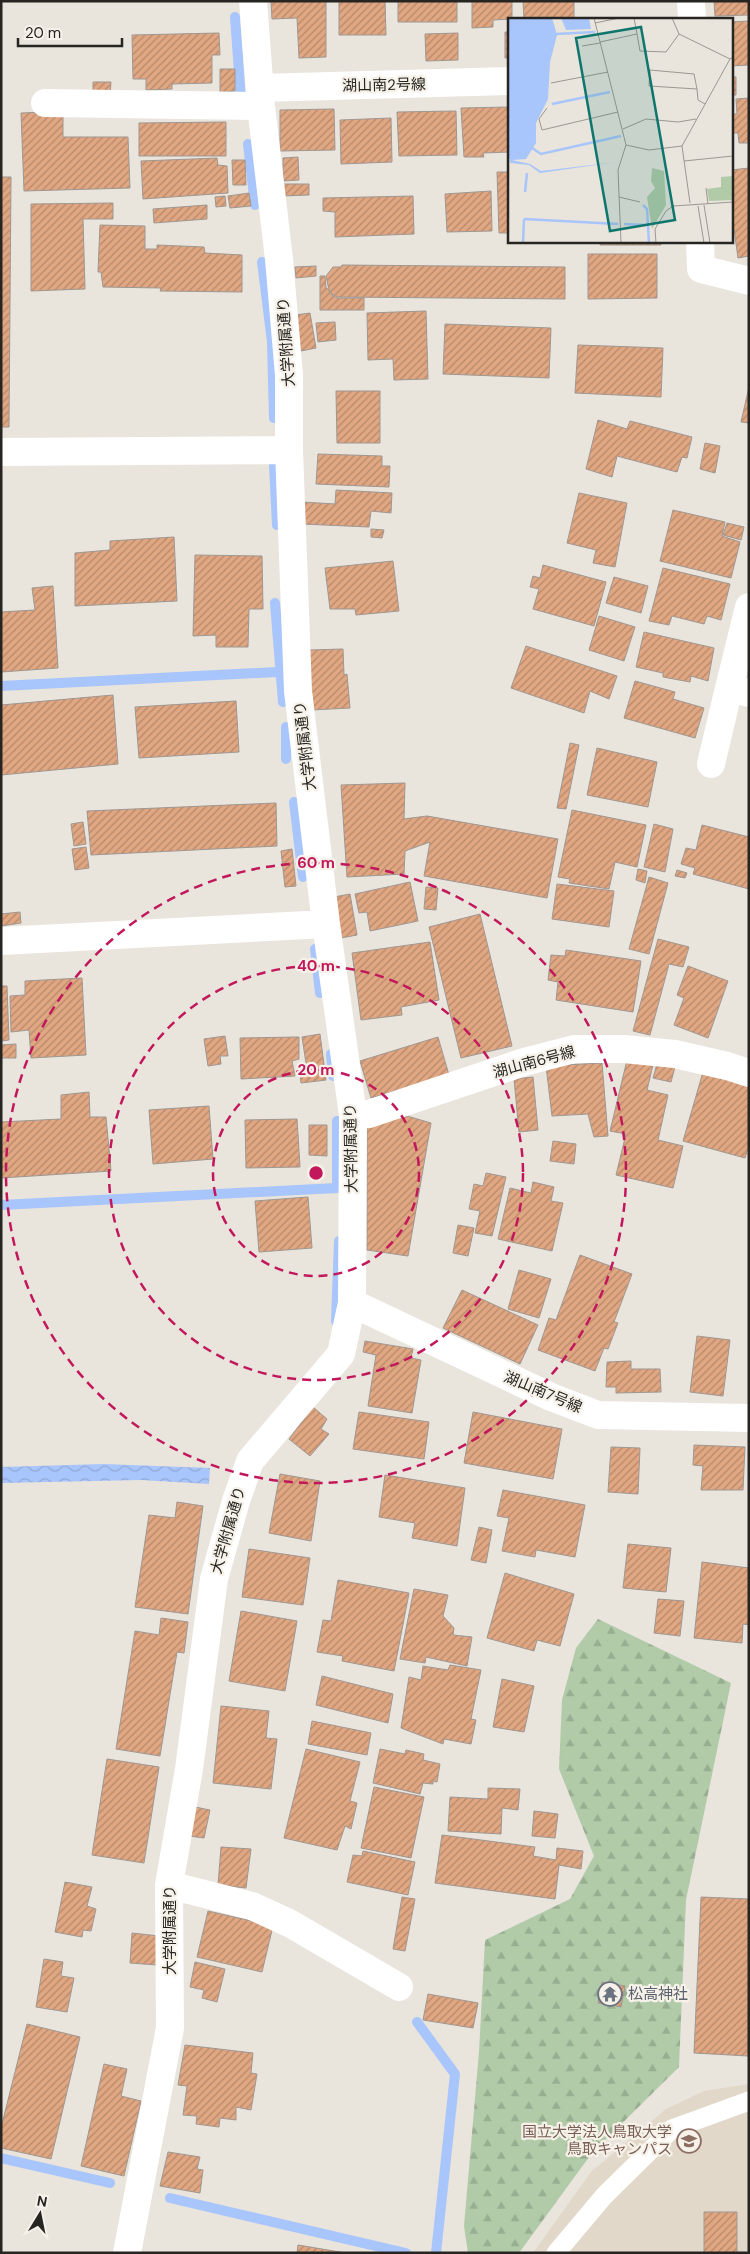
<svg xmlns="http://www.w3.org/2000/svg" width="750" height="2254" font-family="'DM Sans','Noto Sans JP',sans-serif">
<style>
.built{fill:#e2d8c9}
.forest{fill:url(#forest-firs)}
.water{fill:url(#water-waves)}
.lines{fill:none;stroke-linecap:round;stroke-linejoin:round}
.stream{stroke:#a8c5fc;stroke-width:10}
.building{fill:url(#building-hatch);stroke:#9f9792}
.lane{stroke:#fff;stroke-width:19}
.street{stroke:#fff;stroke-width:28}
.ring{fill:none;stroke:#c2185b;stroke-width:2.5;stroke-dasharray:9 6}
.labels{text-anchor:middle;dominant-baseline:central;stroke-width:4.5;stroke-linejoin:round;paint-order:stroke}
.street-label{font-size:15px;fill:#272522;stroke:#f7f2e9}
.worship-label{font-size:15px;fill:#5b616d;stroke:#f7f2e9;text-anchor:start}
.education-label{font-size:15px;fill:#785e54;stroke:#f7f2e9;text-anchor:end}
.inset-river{fill:none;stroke:#a8c5fc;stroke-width:2.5}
.inset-road{fill:none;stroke:#9b9892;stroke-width:1}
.view{fill:#0f766e;fill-opacity:0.15;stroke:#0f766e;stroke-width:2.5}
.inset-edge{fill:none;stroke:#272522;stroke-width:2.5}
.centre{fill:#c2185b;stroke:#f7f2e9;stroke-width:2.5}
.ring-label{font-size:15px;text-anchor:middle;font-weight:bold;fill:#c2185b;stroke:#f7f2e9;stroke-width:4.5;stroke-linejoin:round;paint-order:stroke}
</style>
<defs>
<pattern id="forest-firs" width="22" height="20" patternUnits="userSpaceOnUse" patternTransform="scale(1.25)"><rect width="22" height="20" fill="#b1cba9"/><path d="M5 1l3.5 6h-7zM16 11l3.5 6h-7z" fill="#98ae91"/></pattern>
<pattern id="water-waves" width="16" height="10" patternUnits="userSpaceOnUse" patternTransform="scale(1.25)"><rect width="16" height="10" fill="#a8c5fc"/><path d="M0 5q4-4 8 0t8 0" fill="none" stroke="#91a9d8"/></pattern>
<pattern id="building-hatch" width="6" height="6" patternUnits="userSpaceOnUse" patternTransform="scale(1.25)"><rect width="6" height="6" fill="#e0a782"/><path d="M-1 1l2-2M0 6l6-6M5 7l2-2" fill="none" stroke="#b6886a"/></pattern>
</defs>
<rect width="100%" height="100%" fill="#e9e4dc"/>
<path class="built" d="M749,2084V2253H533L591,2172L666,2109L704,2091Z"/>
<path class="forest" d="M598,1619L731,1683L686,1900L679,2067L592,2153L519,2253H468L464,2226L479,2052L485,1940L570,1899L594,1856L559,1769L562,1700L576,1648Z"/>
<path class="water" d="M104,1464L210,1468L209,1484L141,1480L1,1483V1467Z"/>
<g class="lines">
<path class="stream" d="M235,17L241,100
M248,144L255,205
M262,262L272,342L274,418
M274,465L277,525
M275,603L283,702
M1,686L277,672
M286,759V727
M294,802L303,877
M315,949L320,993
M331,1054L333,1076
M1,1205L337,1188V1121
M336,1321L339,1241
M417,2022L455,2074L436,2253
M1,2158L110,2183
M170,2198L406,2253"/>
</g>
<path class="building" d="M271,1H326V57L299,58L297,18L272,19Z
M339,1H385L386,35H339Z
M398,1H457V22H398Z
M472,1H512V19L493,20V27L472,28Z
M523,1H574V19H524Z
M714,1H749V15L715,16Z
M749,21V65L731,66V22Z
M505,32H509V58H505Z
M219,33L220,55H212V83L172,84V89L146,90V79H133L132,35Z
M458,33V60L426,61L425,34Z
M220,69H235V91L220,92Z
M731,77H736V95H731Z
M93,82H111L110,95L93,94Z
M749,98V143H739L738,133H731V114H737L736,99Z
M509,107V152L483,153L484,157H464L461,108Z
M334,109L335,150L280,151V110Z
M456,111L457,155L399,156L397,112Z
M46,112L63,116V137H128L130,188L24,191L21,113Z
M391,118L392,162L341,164L340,120Z
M226,122V156H139V123Z
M298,157L299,180L283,181V158Z
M217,158L218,165L227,166L228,193L143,199L141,161Z
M232,160H245L246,185H233Z
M749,168V256L738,258L734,229H731V170Z
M497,172H509V233H499Z
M1,177H11L9,427H1Z
M283,184H309V195L283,196Z
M491,191L492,231L447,232L445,194Z
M249,193L251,206L230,208L228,196Z
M225,196L226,206L216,207L215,197Z
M413,196L414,234L335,237V212L323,211V198Z
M113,203V219H83L85,289L31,291V204Z
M207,205V219L154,223L153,209Z
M100,225L145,226V249H157V245L204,247L205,253L242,255V292L160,291L161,288L103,287L101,272H98Z
M547,241H582V242L548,243Z
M600,241H661V245H600Z
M588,254H657V298L588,299Z
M342,265L565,267V299L339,297L333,295L329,290L326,276L333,267H341Z
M316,266V276L296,278L295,267Z
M320,276H325L326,287L333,296L338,298H364V310H320Z
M426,311L428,379L394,380L393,359L368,360L367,313Z
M310,313L316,348L301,351L295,315Z
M335,322L336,340L318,342L316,323Z
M445,324L551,328L549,378L443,374Z
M578,345L663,348L661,397L575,393Z
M749,387V423L741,422Z
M336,391H380V443H337Z
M598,420L627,429L630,421L692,437L687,458L682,457L677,472L617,456L612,477L586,469Z
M705,443L720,446L715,473L700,469Z
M318,454L382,456V466H390L389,487L316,484Z
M336,490L392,493L391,513L371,511L369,527L302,524V502L335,504Z
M579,493L627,503L615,567L593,563L596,550L567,543Z
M673,510L725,522L722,536L740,542L731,578L660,561Z
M727,523L744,527L741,540L723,535Z
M371,529L384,530L382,538L371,537Z
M174,537L177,601L75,606V553L110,550V541Z
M195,555L262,556L263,609H249L248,647H216V635L193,636Z
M393,561L399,611L356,615L355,609H330L325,568Z
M543,565L606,582L594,626L533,609L539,589L530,587L533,576L540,578Z
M663,568L730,584L721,620L707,616L704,624L672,616L669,625L649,621Z
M614,577L648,586L641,613L606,603Z
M53,586L58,668L1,672V612L35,610L32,588Z
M599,616L635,627L624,661L589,650Z
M644,632L714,648L708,681L691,676L690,682L663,677V673L636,667Z
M526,646L617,676L609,699L590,691L584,713L511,688Z
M343,649L344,675L347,674L350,708L312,710L309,650Z
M635,681L675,692L673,699L704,708L695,738L624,718Z
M113,695L118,764L1,775V705Z
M236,701L239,752L139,758L135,707Z
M570,743L579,745L566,809L557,808Z
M597,748L657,762L648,807L587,795Z
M405,783L404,819L427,816L558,839L547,898L424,876L430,842L405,851L404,874L347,877L341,785Z
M276,803L277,846L91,855L87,811Z
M572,810L646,825L637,867L615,862L609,889L569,883L570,879L558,877Z
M83,822L86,844L74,846L71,824Z
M654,824L673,829L665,872L644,867Z
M702,825L749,837V889L693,874L695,868L681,864L686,848L696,850Z
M86,847L89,868L75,870L72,849Z
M292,849L296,886L285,887L281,851Z
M638,869L647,871L645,883L636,880Z
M677,870L687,873L685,878L675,876Z
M649,877L668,883L649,954L629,949Z
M410,882L418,921L370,931L367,912L359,913L355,894Z
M557,884L614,891L609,927L552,919Z
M426,887L438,888L436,910L424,909Z
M350,894L357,935L341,938L334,897Z
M20,912L21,923L1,926V914Z
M480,914L512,1046L461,1058L429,927Z
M658,939L689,947L683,967L669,964L650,1035L633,1031Z
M430,942L439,1000L401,1007L402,1015L361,1020L352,953Z
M566,950L641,961L633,1012L556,1000L558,982L548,980L551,955L565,956Z
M688,966L728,981L708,1038L674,1025L684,998L677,995Z
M82,978L86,1055L31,1058L29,1030L11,1032L10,996L25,995V981Z
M1,986H7L9,1040L1,1041Z
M320,1034L326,1080L301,1083L299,1065L306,1063L302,1037Z
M225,1036L228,1056H220L221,1064L208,1066L204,1039Z
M299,1037V1059L292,1061L295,1076L241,1079L240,1038Z
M438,1037L449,1075L371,1098L360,1061Z
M16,1044V1058H1V1045Z
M627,1060L653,1065L647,1090L668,1095L658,1140L683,1146L673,1188L616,1175L626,1134L610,1131Z
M658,1060L676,1063L671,1082L653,1078Z
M602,1063L608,1136L594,1137L588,1114L552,1116L546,1066Z
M703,1072L749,1085V1146L745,1158L683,1141Z
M533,1077L538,1130L519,1132L514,1079Z
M89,1092L90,1117H106L111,1171L1,1178V1122L61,1119V1095Z
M209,1106L213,1159L153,1164L149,1110Z
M407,1116L431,1123L408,1256L367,1250V1127Z
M297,1119L300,1167L246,1168L245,1120Z
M309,1125H327V1156L309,1155Z
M553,1141L576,1144L574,1164L550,1161Z
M486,1173L506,1177L492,1236L475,1233L480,1211L469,1209L474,1184L483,1186Z
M533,1182L554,1187L551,1201L563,1203L552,1251L498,1239L510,1188L531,1193Z
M308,1197L312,1248L259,1252L255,1201Z
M458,1225L474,1228L468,1256L453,1253Z
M580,1255L632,1274L614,1322L618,1323L608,1349L604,1348L595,1371L538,1350L549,1318L556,1320Z
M519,1270L551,1279L539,1318L508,1309Z
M462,1290L538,1325L520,1364L443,1328Z
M697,1336L730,1340L723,1396L690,1392Z
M365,1341L413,1349L411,1358L421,1360L412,1413L368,1406L376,1355L363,1352Z
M631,1361V1369H660L661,1392L616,1393V1387H606L607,1362Z
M313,1407L327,1419L321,1429L329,1434L310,1456L289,1439Z
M359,1412L429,1422L424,1459L353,1449Z
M473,1412L562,1429L553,1479L464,1463Z
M694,1445L745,1447L743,1490H701L703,1466L693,1465Z
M611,1447L640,1448L638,1494L608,1492Z
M280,1474L320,1481L311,1541L269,1533Z
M385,1475L465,1488L457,1546L412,1538L415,1523L379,1517Z
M503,1490L585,1505L575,1557L536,1550L535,1557L502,1551L509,1518L497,1516Z
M177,1502L203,1506L188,1614L135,1607L149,1515L175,1518Z
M479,1527L492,1530L486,1563L471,1560Z
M628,1544L671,1548L666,1592L623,1588Z
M249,1549L310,1558L303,1605L242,1597Z
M702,1562L749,1568V1625L743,1624L742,1643L694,1638Z
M505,1573L574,1594L560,1646L537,1640L534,1651L487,1638Z
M338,1580L409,1593L394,1671L342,1661L343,1656L317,1652L323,1620L331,1621Z
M414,1589L448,1595L443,1616L454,1628L453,1635L472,1637L467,1666L426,1657L425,1663L400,1659Z
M658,1599L684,1601L680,1636L654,1633Z
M241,1611L297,1621L285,1691L229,1681Z
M161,1618L188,1622L184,1653L177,1652L160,1756L116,1749L135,1631L159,1635Z
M450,1665L481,1670L471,1719L476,1720L471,1744L444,1739L443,1744L401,1728L409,1677L421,1680L423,1666L448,1670Z
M322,1676L393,1694L388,1723L316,1705Z
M502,1679L534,1686L524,1732L493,1727Z
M221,1706L269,1711L266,1738L277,1739L271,1789L213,1783Z
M312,1721L371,1733L367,1755L308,1744Z
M306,1749L360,1762L350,1801L357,1803L351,1829L345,1826L337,1850L284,1838Z
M380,1749L405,1754L406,1750L424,1754L423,1760L440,1764L437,1782L433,1781V1784L423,1783L420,1794L373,1783Z
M107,1759L159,1767L144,1863L92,1855Z
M374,1787L424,1797L411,1858L361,1848Z
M488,1788L520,1789L518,1810L502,1808L501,1834L448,1831L450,1797L488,1799Z
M195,1807L210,1810L204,1838L189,1836Z
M534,1811L558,1814L555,1838L532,1836Z
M442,1835L535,1847L533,1856L556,1860L557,1848L583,1851L581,1869L559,1865L555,1899L435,1883Z
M221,1847L251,1849L246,1888L218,1885Z
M363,1851L415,1862L408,1895L347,1882L353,1855L362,1856Z
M65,1882L92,1887L87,1906L96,1909L91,1931L83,1930L82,1937L55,1932Z
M402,1897L415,1899L405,1951L393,1949Z
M701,1897L749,1899L748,2056L694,2053Z
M208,1911L273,1926L262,1972L197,1957Z
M132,1933L159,1936L157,1965L130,1963Z
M44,1959L63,1962L61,1976L74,1978L67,2012L36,2007Z
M195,1962L225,1969L217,2002L202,1998L204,1990L190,1987Z
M602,1982L625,1986L621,2007L598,2003Z
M428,1994L478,2003L473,2028L423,2020Z
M27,2024L80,2037L51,2159L1,2148V2128Z
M185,2045L253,2053L251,2073L257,2074L251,2110L236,2107V2120L220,2118L219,2127L196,2124L197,2116L183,2115L187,2086L178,2085Z
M104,2064L127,2069L121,2096L141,2101L124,2176L81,2166Z
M168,2152L200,2157L197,2169L203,2170L200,2193L160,2186Z
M704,2212H737V2253H704Z
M298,2245L346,2253H297Z"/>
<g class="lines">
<path class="lane" d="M556,2253L604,2196L672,2129L749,2101"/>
<path class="street" d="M691,1L692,19
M260,88L509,81
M45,103L261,106
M700,241L701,269L749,281
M1,452L289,450
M749,607L729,688L749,693
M711,764L729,688
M1,941L326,924
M353,1115L369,1114L524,1062L574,1049H624L675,1054L727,1066L749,1073
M352,1303L551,1397L598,1415L749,1418
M169,1885L252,1906L291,1924L399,1987
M127,2253L170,2028L169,1885L189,1769L214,1579L236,1501L250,1461L341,1354L352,1303L353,1115L326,924L298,691L289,450V375L279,259L261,106L253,1"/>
</g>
<g class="ring">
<circle cx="316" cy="1173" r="103"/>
<circle cx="316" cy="1173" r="207"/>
<circle cx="316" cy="1173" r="310"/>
</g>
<defs>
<g id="temple-ring" transform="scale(1.25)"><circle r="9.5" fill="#f7f2e9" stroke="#6b7280" stroke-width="1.5"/><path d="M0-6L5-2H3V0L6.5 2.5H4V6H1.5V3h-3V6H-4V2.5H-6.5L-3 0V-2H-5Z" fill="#6b7280"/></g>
<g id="university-ring" transform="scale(1.25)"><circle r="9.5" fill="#f7f2e9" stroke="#8d6e63" stroke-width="1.5"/><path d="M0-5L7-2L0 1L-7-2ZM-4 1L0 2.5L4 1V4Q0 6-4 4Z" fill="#8d6e63"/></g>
</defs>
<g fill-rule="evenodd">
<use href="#temple-ring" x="610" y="1994"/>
<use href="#university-ring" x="689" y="2141"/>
</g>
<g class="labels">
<g class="street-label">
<text transform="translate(384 85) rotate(-1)">湖山南2号線</text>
<text transform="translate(286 342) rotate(-94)">大学附属通り</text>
<text transform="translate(305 746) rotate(-97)">大学附属通り</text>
<text transform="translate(534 1062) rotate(-15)">湖山南6号線</text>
<text transform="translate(351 1148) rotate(-91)">大学附属通り</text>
<text transform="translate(543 1392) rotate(23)">湖山南7号線</text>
<text transform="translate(228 1530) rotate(-74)">大学附属通り</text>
<text transform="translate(170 1930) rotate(-90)">大学附属通り</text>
</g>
<g class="worship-label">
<text x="628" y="1994">松高神社</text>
</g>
<g class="education-label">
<text x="672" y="2132">国立大学法人鳥取大学<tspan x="672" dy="17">鳥取キャンパス</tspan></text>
</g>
</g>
<g transform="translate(508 18)">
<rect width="225" height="225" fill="#e9e4dc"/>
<path d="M225,158V182L201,183L199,171L213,169V159Z" fill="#b1cba9"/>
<path d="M144,150L156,153L158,187L144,211L139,179L147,170L143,163Z" fill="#b1cba9"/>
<path d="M0,0H44L49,17L42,44L40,81L28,105V125L18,141L4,142L22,146L33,153L109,144L32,155L21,147L2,145V140L0,142ZM53,0H81L83,11L58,12Z" fill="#a8c5fc"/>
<path class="inset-river" d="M48,16L87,14M44,86L102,74M24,130L33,136L113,118M17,174L19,155M135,187L139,191L141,225M16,201L110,206M116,206L138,207M15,225L16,201"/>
<path class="inset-road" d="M86,0L118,127L110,152L113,225M126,0L129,16M164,0L171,16L222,41L225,39M87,5L111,0M92,24L129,16L132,33L158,34L171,16M74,28L92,25M43,65L100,54M189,71L141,68L142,52L186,56L189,71L190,82L197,86M39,90L31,101L34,112L110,94M115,111L138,101L170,104L188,101M118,127L141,132L174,128L222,41M174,128L182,185M225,137V118M176,143L225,138M198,170L200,186M111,179L132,184M196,187L202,225M190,188L196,225M148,225L147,211L158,193L165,188L225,184"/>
<path class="view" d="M133,9L167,202L102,213L68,20Z"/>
<rect width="225" height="225" class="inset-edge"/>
</g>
<circle cx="316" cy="1173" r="8" class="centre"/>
<g class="ring-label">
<text x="316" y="868">60 m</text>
<text x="316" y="971">40 m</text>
<text x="316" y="1075">20 m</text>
</g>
<rect width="750" height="2254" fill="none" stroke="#272522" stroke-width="5"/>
<g transform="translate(40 2214) rotate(10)" stroke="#f7f2e9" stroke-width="4" paint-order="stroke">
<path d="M0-4L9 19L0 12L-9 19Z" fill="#272522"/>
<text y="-8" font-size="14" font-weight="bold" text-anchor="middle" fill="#272522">N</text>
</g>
<path d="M18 38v8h104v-8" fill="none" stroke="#272522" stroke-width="2.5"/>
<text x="25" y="38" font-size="15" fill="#272522" stroke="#f7f2e9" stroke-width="4" paint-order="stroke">20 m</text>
</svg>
